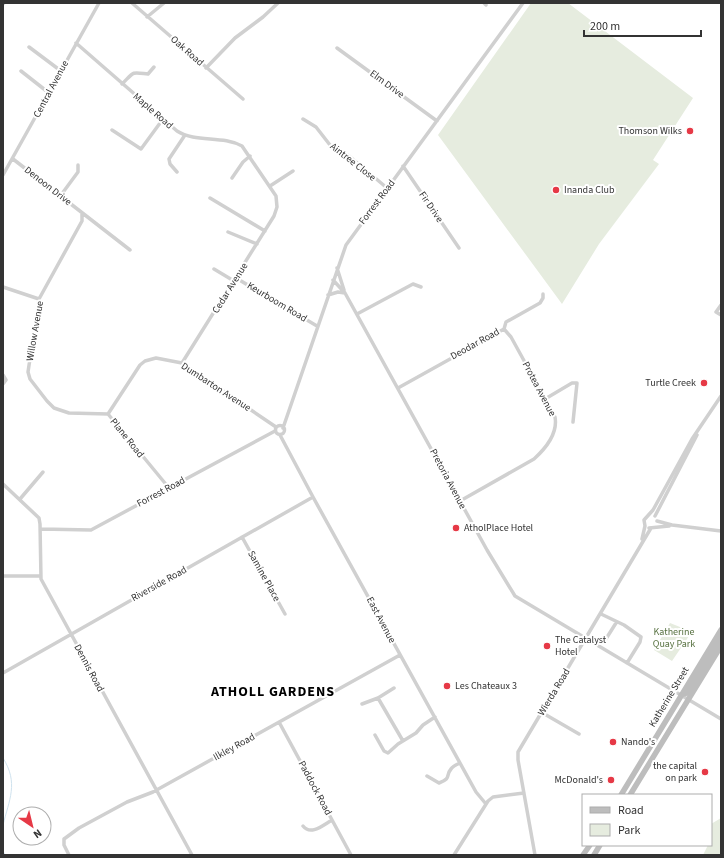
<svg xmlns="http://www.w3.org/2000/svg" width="724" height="858" font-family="'Source Sans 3',sans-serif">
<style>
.green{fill:#e6ecdf}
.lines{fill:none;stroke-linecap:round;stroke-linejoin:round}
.stream{stroke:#cfe2ee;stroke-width:1}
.minor{stroke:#d0d0d0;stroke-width:3.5}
.secondary{stroke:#bdbdbd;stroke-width:5.5}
.poi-dot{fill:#e63946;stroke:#fff;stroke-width:1.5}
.labels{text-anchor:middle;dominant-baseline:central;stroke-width:4;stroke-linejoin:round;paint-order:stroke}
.street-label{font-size:10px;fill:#333;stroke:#fff}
.poi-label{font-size:10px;fill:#333;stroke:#fff;text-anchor:start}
.park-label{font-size:10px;fill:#56703f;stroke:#fff}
.district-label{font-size:14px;font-weight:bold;letter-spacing:1px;fill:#000;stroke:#fff}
</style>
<rect width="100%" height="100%" fill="#fff"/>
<path class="green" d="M531,3H568L693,98L653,160L659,164L599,244L562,304L438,135Z
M670,623L680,627L689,636L672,661L654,650Z
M721,818V855H703L708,845H711V824Z"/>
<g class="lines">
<path class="stream" d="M3,758C19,783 9,800 3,825
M3,851L5,855"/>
<path class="minor" d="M132,3L243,99
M484,3L486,5
M3,4L4,3
M147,17L164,3
M76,43L177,131C196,143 222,135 242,146L276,196L277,207L274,216L182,363
M29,47L61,71
M337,48L437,121
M206,68L235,38L263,17L278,3
M21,71L49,93
M122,84C135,71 131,72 148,74L154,67
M303,119L316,127L330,145L349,156L387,188
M112,130L141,149L163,119
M13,159L130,250
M403,166L459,248
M177,172L170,164L169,159L185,135
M3,175L99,3
M232,178L243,162L250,156
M270,186L293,171
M61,195L78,172V165
M210,198L265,231
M82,213V221L39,299L28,372L30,379L47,401L54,408L69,413L108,414L169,488
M228,232L257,244
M337,268L344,290
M214,269L234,281
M236,278L317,326
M333,280L345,293L487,550L515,596L721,719
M3,287L39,299
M328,295L338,292L345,293
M721,305L716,312L721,315
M357,314L413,284L421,287
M3,375L6,380L3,384
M398,388L504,329L506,322L540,303L543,298V294
M545,399L572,383H577L573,422
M108,414L140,365L145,361L156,358L182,363L276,427
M275.5 430a4.5 4.5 0 1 1 9 0a4.5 4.5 0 1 1-9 0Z
M283,428L346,245L523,3
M280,435L313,497L476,792L486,804
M3,484L39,518L40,524L41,579L192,855
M20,499L43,472
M460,501L534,459C545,449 558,433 555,417L511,337L504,329
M655,516L697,435
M657,521L672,525L721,531
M649,528L669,526
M41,529L91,530L275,431
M242,537L285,614
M642,539L645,526L644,520L653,510L692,439L721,396
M3,576H40
M601,614L624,625L641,637L640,642L627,663
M604,642L616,623
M3,673L313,497
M378,698L403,741
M362,704L378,698L394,688
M541,712L579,734
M279,722L351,855
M375,735L384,751L388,753L398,744L416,733L423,725L435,717
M427,776L439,783C452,778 445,776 451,769C453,766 458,764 460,763
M303,826C311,836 323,825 332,820
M69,855L64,845V839L79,828L127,802L153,792L400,655
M454,855L488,801L493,797L524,793
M535,855L518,760V752L651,528"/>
<path class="secondary" d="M681,695L687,693L721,638
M621,795L721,630
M630,795L721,646
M583,855L590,845
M594,855L600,845"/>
</g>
<g class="poi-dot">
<circle cx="690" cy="131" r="4"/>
<circle cx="556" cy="190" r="4"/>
<circle cx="704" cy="383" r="4"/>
<circle cx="456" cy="528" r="4"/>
<circle cx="547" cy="646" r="4"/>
<circle cx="447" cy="686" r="4"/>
<circle cx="613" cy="742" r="4"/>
<circle cx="705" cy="772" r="4"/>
<circle cx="611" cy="780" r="4"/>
</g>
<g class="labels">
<g class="street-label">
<text transform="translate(187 51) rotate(41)">Oak Road</text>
<text transform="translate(387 84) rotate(36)">Elm Drive</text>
<text transform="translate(51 89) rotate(-62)">Central Avenue</text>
<text transform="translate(153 111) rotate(41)">Maple Road</text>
<text transform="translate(353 162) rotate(38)">Aintree Close</text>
<text transform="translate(48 186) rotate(38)">Denoon Drive</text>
<text transform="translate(377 202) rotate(-53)">Forrest Road</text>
<text transform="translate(431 207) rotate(56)">Fir Drive</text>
<text transform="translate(230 288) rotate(-58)">Cedar Avenue</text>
<text transform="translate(277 302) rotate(31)">Keurboom Road</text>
<text transform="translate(35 331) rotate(-80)">Willow Avenue</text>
<text transform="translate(475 344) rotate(-29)">Deodar Road</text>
<text transform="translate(216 387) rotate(33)">Dumbarton Avenue</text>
<text transform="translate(539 389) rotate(62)">Protea Avenue</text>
<text transform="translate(127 438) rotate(51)">Plane Road</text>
<text transform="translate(448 479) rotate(62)">Pretoria Avenue</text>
<text transform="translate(161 492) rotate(-28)">Forrest Road</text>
<text transform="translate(264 576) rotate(61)">Samine Place</text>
<text transform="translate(159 584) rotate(-29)">Riverside Road</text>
<text transform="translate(381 620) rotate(62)">East Avenue</text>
<text transform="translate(89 668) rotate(62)">Dennis Road</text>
<text transform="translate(554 692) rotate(-59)">Wierda Road</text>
<text transform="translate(669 697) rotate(-59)">Katherine Street</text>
<text transform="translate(234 747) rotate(-29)">Ilkley Road</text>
<text transform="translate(315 788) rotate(62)">Paddock Road</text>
</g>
<g class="poi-label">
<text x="682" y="131" text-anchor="end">Thomson Wilks</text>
<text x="564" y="190">Inanda Club</text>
<text x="696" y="383" text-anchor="end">Turtle Creek</text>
<text x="464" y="528">AtholPlace Hotel</text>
<text x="555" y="640">The Catalyst<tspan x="555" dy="12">Hotel</tspan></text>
<text x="455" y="686">Les Chateaux 3</text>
<text x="621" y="742">Nando's</text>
<text x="697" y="766" text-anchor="end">the capital<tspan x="697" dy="12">on park</tspan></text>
<text x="603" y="780" text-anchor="end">McDonald's</text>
</g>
<g class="park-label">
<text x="674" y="632">Katherine<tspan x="674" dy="12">Quay Park</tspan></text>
</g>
<g class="district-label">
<text x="273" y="692">ATHOLL GARDENS</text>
</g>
</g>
<rect width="724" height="858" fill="none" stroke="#333333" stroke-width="8"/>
<rect x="582" y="794" width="130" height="52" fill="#ffffff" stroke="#adadad"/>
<rect x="590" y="807" width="20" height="6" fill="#bdbdbd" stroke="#adadad"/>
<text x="618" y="814" font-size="12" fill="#333333">Road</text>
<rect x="590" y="824" width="20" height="12" fill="#e6ecdf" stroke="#adadad"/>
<text x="618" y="834" font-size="12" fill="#333333">Park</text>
<g transform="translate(32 826) rotate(145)"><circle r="19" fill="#ffffff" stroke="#adadad"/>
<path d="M0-3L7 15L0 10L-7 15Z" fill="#e63946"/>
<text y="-6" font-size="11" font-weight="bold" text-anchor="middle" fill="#333333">N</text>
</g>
<path d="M584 30v6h117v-6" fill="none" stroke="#333333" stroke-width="2"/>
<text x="590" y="30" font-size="12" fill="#333333" stroke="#ffffff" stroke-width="3" paint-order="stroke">200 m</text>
</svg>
